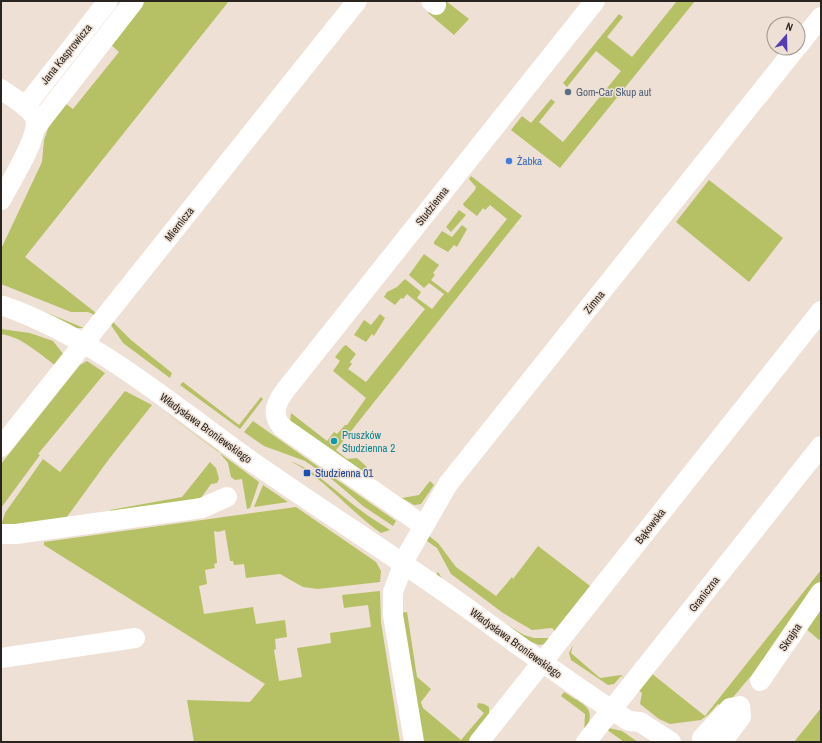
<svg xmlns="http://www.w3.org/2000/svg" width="822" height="743" font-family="'Archivo Narrow',sans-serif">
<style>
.green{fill:#b6c064}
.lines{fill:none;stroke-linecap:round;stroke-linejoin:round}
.minor{stroke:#fff;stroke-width:20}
.service-dot{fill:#5c6f8a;stroke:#eee0d4;stroke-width:1.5}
.shop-dot{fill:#3f7fe0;stroke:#eee0d4;stroke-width:1.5}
.culture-dot{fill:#0f9aa8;stroke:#eee0d4;stroke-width:1.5}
.transit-dot{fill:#1a4fb4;stroke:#eee0d4;stroke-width:1.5}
.labels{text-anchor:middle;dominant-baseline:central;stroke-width:3;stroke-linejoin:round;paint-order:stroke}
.street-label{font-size:11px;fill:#29241f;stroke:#eee0d4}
.service-label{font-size:11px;fill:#4e5e75;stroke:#eee0d4;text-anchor:start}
.shop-label{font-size:11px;fill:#366cbe;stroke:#eee0d4;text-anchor:start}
.culture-label{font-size:11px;fill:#0d838f;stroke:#eee0d4;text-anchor:start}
.transit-label{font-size:11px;fill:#164399;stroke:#eee0d4;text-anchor:start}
</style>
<rect width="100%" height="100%" fill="#eee0d4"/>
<path class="green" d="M141,1H229L25,257L96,313L97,316L88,312H71L1,284V249L42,162L44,140L55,109L61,100L73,109L119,52L108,42Z
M440,1H446L469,19L454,35L428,13Z
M677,1H695L560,168L511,130L522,116L531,123L551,99L555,102L539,122L563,142L621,71L596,51L567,87L563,83L619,14L623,17L607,37L632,57Z
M471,176L522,216L336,450L347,459L357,458L367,467L363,473L290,422L291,413L327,441L334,432L337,434L345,425H347L366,398L333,371L340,361L335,357L344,346L346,345L356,354L350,362L352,364L348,369L366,382L425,309L407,294L403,299L401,298L395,305L384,297L387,292L397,287L405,279L421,292L417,298L432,309L444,294L429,283L424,288L409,275L424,254L439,265L433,273L435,275L431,280L448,293L507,219L490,205L485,210L483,208L477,216L464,206L463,204L475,190L476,187L469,179Z
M709,180L783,238L749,282L676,222Z
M459,210L466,215L451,232L446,227Z
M462,225L467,229L457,247L454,245L448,252L434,244V242L442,231L452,237Z
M1,294L84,328H76L1,296Z
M380,314L385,318L374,336L372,334L366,342L354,335L364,320L371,325Z
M113,322L131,340L172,373L170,378L123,343L111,325Z
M1,329L30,333L53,341L64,355L55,365C38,353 22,337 1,334Z
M87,361L105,373L38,454L40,455L1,508V464L80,365Z
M183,382L239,425L261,397L263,399L240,429L180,385Z
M125,391L152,405L109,459L64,521L1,526L5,513L43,459L60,472Z
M159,408L259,482L250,508L247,509L242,479L235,480L231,477L228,463L218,451Z
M253,421L396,521L393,526L363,506L334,481L305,461L264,446L244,432Z
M290,461C317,471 336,492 359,509C369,517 380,523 390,530L381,533C349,511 325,478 290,461Z
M210,462L216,468L219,479L217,483L211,484L201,498L111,514L110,510L182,497Z
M430,481L434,485L421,504L414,505L402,498L419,495Z
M263,485L288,502L254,507Z
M296,507L376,562L381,571L380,582L318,589L303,587L280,574L246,578L244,564L234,565L233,561H230L225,530L218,532L214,531L217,563L214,564L215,568L205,570L207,584L199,586L204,614L253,607L256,624L285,620L287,637L275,639L276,649L274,650L279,681L302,677L297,648L331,643L330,633L371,627L368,605L344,608L342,595L380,591L381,622L400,742H194L187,700L250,702L265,684L44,545V542Z
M429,536L438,543L456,567L496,596L512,577L513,579L538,546L594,589L557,633L552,628L532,630L503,613L451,574L437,548L424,539Z
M821,570V586L762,672L750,677L724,708L718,704L709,714L701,720L670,724L659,719L640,704L642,693L636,688L651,673L705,716Z
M438,572L443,580L498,619L524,635L534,638H549L546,644L539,645L529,641L435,577Z
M821,598V638L819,640L804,627Z
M407,612L417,677L431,689L421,702L423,708L461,740L484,713L477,707L478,703L484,704L489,707V715L470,742H422L401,613Z
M573,645L571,653L600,678L621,675L625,679L621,676L614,684L608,685L571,660L569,653Z
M564,692C585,706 598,707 584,733L585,714L561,696Z
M821,708V742H794Z
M609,728L622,731L638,742H624L606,729Z"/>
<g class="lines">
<path class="minor" d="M431,1L436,5
M798,46L821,17
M1,89C11,97 28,105 34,116C43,132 9,184 1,200
M25,107L108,1
M36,127L134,1
M1,305C97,338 173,406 254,463C327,514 402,561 474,613C525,650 576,688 629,721L640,722L671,742
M1,447L357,1
M424,526L282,427C270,413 277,401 287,388L595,1
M1,534H16L202,508L227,497
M1,658L135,638
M760,681L821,592
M702,738L730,708L740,706L741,717L722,742
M414,742L393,615V592L406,557L448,484L796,48
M479,742L821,311
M586,742L821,446"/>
</g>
<circle class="service-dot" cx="568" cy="92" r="4"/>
<circle class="shop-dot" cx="509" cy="161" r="4"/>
<circle class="culture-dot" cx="334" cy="441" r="4"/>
<rect class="transit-dot" x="303" y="469" width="8" height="8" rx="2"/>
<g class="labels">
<g class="street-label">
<text transform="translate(66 54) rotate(-51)">Jana Kasprowicza</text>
<text transform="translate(432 206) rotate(-52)">Studzienna</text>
<text transform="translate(179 224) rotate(-52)">Miernicza</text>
<text transform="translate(594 302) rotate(-51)">Zimna</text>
<text transform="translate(206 428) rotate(36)">Władysława Broniewskiego</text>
<text transform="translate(650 526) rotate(-52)">Bąkowska</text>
<text transform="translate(704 594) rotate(-52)">Graniczna</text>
<text transform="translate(790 637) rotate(-56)">Skrajna</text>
<text transform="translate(516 643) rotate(36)">Władysława Broniewskiego</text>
</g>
<g class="service-label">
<text x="576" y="92">Gom-Car Skup aut</text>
</g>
<g class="shop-label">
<text x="517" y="161">Żabka</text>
</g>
<g class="culture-label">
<text x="342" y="435">Pruszków<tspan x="342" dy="13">Studzienna 2</tspan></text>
</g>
<g class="transit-label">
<text x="315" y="473">Studzienna 01</text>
</g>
</g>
<rect width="822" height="743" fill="none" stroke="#29241f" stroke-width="4"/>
<g transform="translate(786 36) rotate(20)"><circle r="19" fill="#eee0d4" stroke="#9f958c"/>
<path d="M0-3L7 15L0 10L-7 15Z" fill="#553db5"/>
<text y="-6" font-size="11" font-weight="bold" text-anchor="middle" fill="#29241f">N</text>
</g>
</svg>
